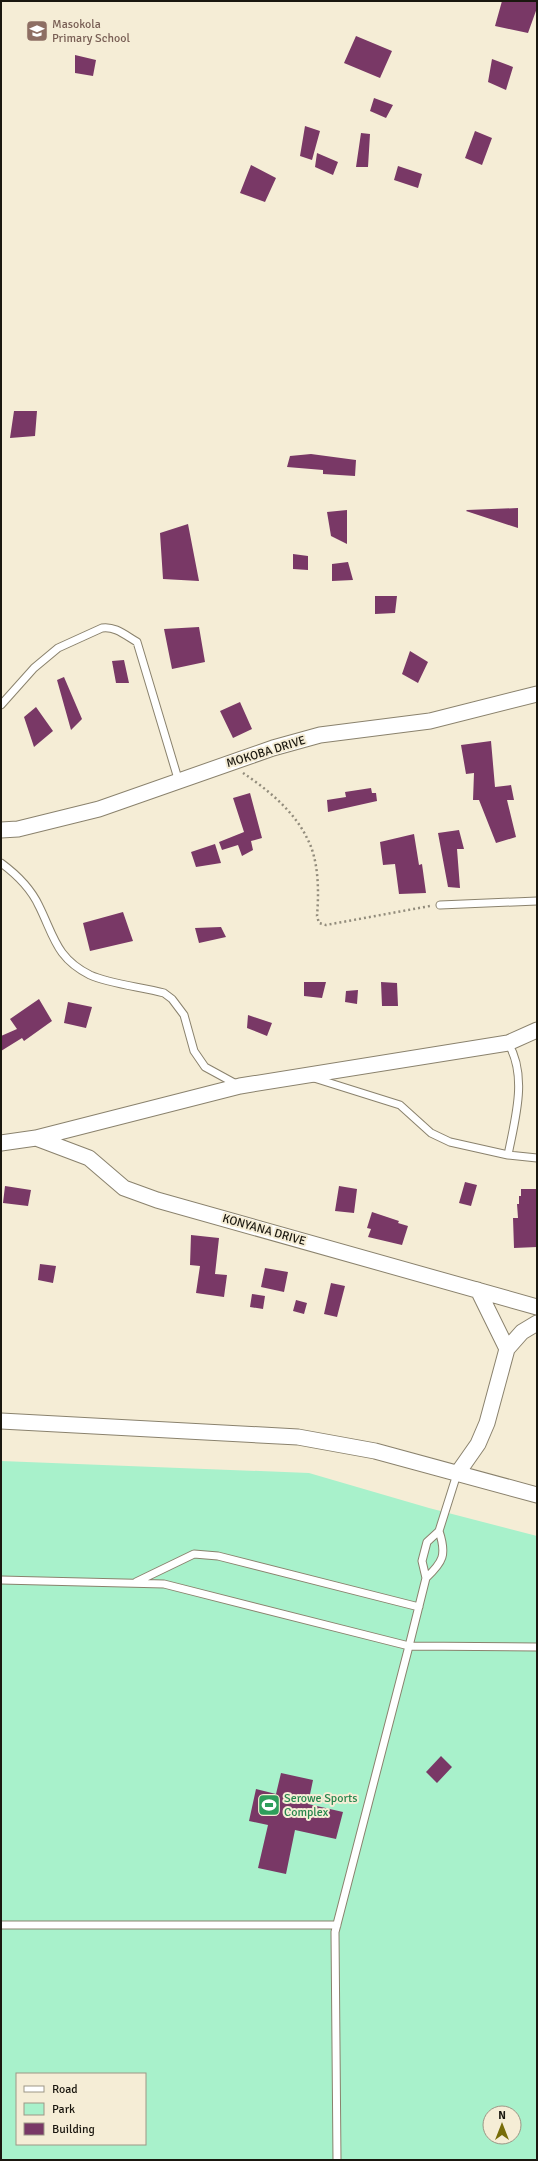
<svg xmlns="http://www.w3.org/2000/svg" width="538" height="2161" font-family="Signika,sans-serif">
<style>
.green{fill:#a8f1cb;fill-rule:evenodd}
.building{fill:#793866}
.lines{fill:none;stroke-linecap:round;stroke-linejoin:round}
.service-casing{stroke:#8a826d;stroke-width:9}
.minor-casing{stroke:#8a826d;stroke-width:17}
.path{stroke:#928c7c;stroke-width:2.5;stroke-dasharray:2 3;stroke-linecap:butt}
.service{stroke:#fff;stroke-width:7}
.minor{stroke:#fff;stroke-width:15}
.labels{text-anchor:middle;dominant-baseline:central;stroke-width:4;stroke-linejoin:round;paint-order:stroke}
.education-label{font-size:12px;fill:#785e54;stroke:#f5edd6;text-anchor:start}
.street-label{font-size:12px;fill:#1a170f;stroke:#f5edd6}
.leisure-label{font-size:12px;fill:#27864d;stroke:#f5edd6;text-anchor:start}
</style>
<rect width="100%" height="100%" fill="#f5edd6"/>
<path class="green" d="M1,1461L309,1473L429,1508L537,1536V2160H1ZM17,2074H145V2144H17ZM490,2113H514V2137H490Z"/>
<path class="building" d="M502,1H537V8L528,33L495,26Z
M356,36L392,51L380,78L344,63Z
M75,55L96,60L93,76L75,73Z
M492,59L513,67L506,90L488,82Z
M374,98L393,105L386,118L370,111Z
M305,126L320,131L312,160L300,156Z
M475,131L492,138L482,165L465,158Z
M361,133L370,134L368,167H356Z
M317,153L338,162L333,175L315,167Z
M251,165L276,178L265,202L240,193Z
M398,166L422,174L418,188L394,180Z
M14,411H37L35,436L10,438Z
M311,454L356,460L355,476L323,474V470L287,467L290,456Z
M518,508V528L466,511L467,510Z
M347,510V544L331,536L327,512Z
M188,524L199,581L163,579L160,533Z
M293,554L308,556V570L293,569Z
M348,562L353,580L332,581V564Z
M375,596H397L395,613L375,614Z
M199,627L205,662L172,669L164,629Z
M410,651L428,662L418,683L402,674Z
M124,660L129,683H116L112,661Z
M64,677L82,719L71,730L57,680Z
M240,702L252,729L233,738L220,711Z
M36,707L53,731L34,747L24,717Z
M491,741L495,787L511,785L514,800H507L516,837L496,843L479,800H473L474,773L466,774L461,745Z
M371,788L372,793H376L377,801L328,812L327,800L346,797L345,792Z
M250,793L262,838L251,841L253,850L242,856L238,845L222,850L219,842L244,832L233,798Z
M459,830L464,849H457L460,888L448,887L438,833Z
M414,834L419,865L422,864L426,893L399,894L395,864L383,865L380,842Z
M215,844L221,863L196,867L191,852Z
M123,912L133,941L90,951L83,923Z
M221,927L226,937L199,943L195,928Z
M304,982H326L322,998L304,996Z
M381,982L397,983L398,1006H382Z
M358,990L357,1004L345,1002L346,991Z
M39,999L52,1021L24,1041L22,1038L1,1051V1036L17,1029L10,1019Z
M68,1002L92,1007L86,1028L64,1023Z
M248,1015L272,1023L267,1036L247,1028Z
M465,1182L477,1185L471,1206L459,1203Z
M5,1186L31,1190L28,1206L3,1203Z
M339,1186L357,1189L354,1213L335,1211Z
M521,1189H536L537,1247L514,1248L513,1218H518L517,1204H519V1196H521Z
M372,1212L399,1221L398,1223L408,1226L402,1245L368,1237L371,1229L367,1228Z
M191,1235L219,1238L215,1274L227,1275L224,1297L196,1293L200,1266L190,1265Z
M40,1264L56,1266L53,1283L38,1280Z
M265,1268L288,1272L284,1292L261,1287Z
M331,1283L345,1286L337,1317L324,1314Z
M252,1294L265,1296L263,1309L250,1307Z
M296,1300L307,1303L304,1314L293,1311Z
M441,1756L452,1767L437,1783L426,1772Z
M281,1773L313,1780L308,1804L343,1812L336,1839L295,1830L286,1874L258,1868L268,1825L249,1821L256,1789L276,1794Z"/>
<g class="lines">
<g class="service-casing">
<path id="service" d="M1,705L34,668L58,648L102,628C115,626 125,635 137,642L179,782
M1,863C16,874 31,889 39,906C54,936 56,958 90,975C110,984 142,987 164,993L172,999L184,1015L194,1051L205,1067L238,1085
M440,905L537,901
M314,1078L400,1105L431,1133L450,1142L508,1155C515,1119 528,1076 508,1043
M508,1155L537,1158
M426,1578C443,1562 447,1555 439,1531
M1,1580L164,1584L409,1646L426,1578L422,1561L427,1542L439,1531L457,1474
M136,1582L194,1554L218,1556L419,1607
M1,1925H337
M337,2160L335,1932L409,1646L537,1647"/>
</g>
<g class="minor-casing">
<path id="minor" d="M1,830L18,829L99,809L273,748L320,735L430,721L537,694
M36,1138L240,1086L508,1043L537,1030
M1,1143L36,1138L89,1158L124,1188L157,1200L537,1307
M507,1349L522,1332L537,1323
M1,1421L298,1437L375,1451L537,1495
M457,1474L478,1444L487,1423L507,1349L478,1290"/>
</g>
<path class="path" d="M243,773C267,789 294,811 307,838C319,860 319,892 317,916L319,923L326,925L430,906"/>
<use href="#service" class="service"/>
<use href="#minor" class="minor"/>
</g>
<defs>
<g id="school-square" transform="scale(1.15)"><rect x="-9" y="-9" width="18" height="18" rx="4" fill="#8d6e63" stroke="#f5edd6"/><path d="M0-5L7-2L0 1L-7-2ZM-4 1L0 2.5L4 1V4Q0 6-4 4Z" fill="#fff"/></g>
<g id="stadium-square" transform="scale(1.15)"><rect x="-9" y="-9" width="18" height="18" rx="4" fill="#2e9e5b" stroke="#f5edd6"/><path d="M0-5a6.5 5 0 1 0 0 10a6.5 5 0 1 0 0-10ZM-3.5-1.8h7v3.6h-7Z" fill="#fff"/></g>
</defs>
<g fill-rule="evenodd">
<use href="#school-square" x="37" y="31"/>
<use href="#stadium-square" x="269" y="1805"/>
</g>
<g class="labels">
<g class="education-label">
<text x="52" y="24">Masokola<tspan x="52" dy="14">Primary School</tspan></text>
</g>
<g class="street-label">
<text transform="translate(266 752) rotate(-17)">MOKOBA DRIVE</text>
<text transform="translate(264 1230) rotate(16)">KONYANA DRIVE</text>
</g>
<g class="leisure-label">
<text x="284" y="1798">Serowe Sports<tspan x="284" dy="14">Complex</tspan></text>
</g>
</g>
<rect width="538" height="2161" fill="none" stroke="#1a170f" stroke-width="4"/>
<rect x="16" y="2073" width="130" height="72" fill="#f5edd6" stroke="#9d9786"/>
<rect x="24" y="2086" width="20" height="6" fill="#ffffff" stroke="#9d9786"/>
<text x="52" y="2093" font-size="12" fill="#1a170f">Road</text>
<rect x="24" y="2103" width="20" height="12" fill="#a8f1cb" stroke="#9d9786"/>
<text x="52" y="2113" font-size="12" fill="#1a170f">Park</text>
<rect x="24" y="2123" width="20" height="12" fill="#793866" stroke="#9d9786"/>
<text x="52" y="2133" font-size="12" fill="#1a170f">Building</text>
<g transform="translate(502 2125)"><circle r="19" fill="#f5edd6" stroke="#9d9786"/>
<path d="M0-3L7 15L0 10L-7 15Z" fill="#776d09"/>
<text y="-6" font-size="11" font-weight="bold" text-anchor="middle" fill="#1a170f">N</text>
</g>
</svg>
